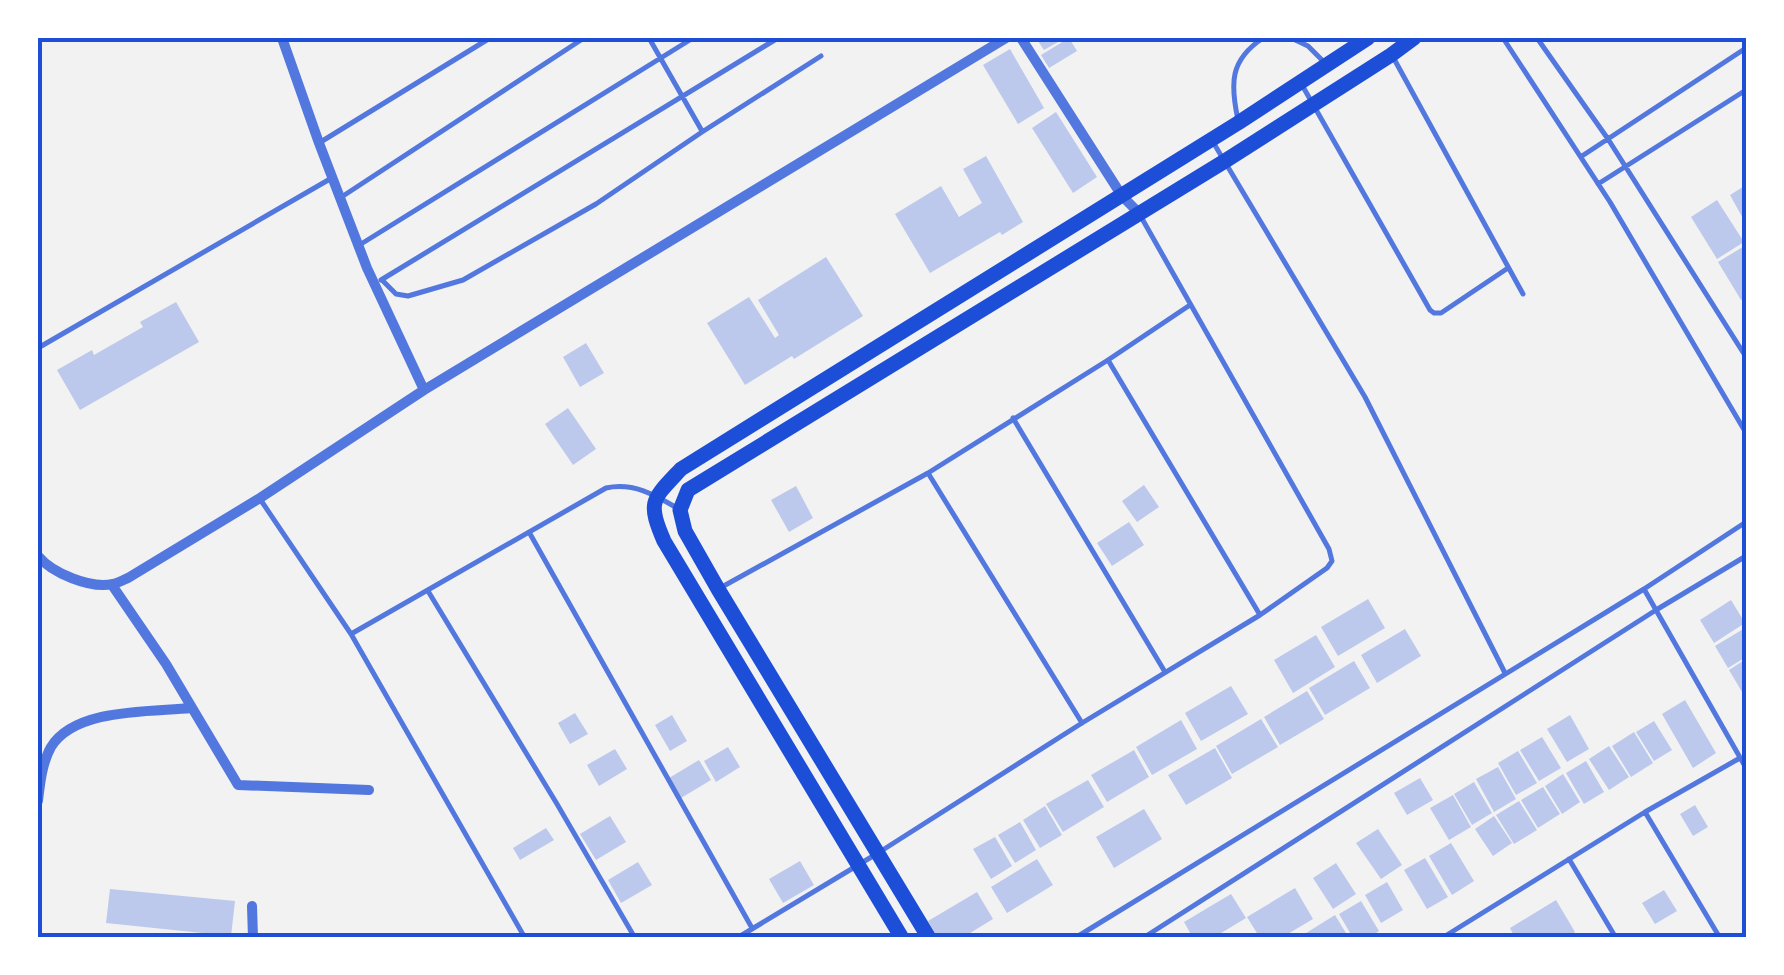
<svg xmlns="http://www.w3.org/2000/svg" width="1784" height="975" font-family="Barlow,sans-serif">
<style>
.building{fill:#bdc9ec}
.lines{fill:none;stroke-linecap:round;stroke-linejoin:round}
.service{stroke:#5277de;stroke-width:5}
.minor{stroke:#5277de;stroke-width:10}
.secondary{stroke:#1d4ed8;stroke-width:15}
.neatline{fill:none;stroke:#1d4ed8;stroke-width:4}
</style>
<rect width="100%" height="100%" fill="#f2f2f2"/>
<path class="building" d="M1036,38H1065L1044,50Z
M1069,38L1077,51L1049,68L1041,55Z
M1010,49L1044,108L1018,124L983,65Z
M1056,112L1097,177L1073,193L1032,128Z
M986,156L1023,222L1002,235L1000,232L930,273L895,214L941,186L959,217L982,203L963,169Z
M1746,185V224L1730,195Z
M1717,200L1744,242L1717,259L1691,217Z
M1746,245V297L1741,300L1718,262Z
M826,257L863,316L794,359L792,356L745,385L707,323L749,297L775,338L779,335L758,300Z
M176,302L199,342L80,410L57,370L92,350L94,355L143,327L140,322Z
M586,343L604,373L580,387L563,357Z
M568,408L596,449L573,465L545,424Z
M1144,485L1159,507L1137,522L1122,501Z
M796,486L813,518L789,532L771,500Z
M1129,522L1144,545L1112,566L1097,543Z
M1368,599L1385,628L1338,656L1321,627Z
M1731,600L1745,623L1714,643L1700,620Z
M1745,628L1746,657L1728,668L1715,646Z
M1405,629L1421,656L1377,683L1361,655Z
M1316,635L1335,667L1293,693L1274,660Z
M1746,659V690L1742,692L1729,670Z
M1354,661L1370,688L1325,715L1309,688Z
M1231,686L1248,714L1201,741L1185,713Z
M1307,691L1324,719L1280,745L1264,717Z
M1685,700L1716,753L1693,768L1662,714Z
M575,713L588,734L570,744L558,723Z
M672,715L687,741L670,751L655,725Z
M1570,715L1589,749L1567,762L1547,729Z
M1261,719L1278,747L1232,774L1216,746Z
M1181,720L1197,749L1152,775L1136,747Z
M1654,721L1672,750L1654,761L1636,732Z
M1634,732L1653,763L1631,777L1612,746Z
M1542,737L1561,768L1539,781L1520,750Z
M1609,746L1629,777L1609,790L1589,759Z
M728,747L740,767L716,782L704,761Z
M1215,748L1232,778L1186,805L1168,775Z
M615,749L627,769L599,786L587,765Z
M1134,750L1149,777L1107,802L1091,775Z
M1518,751L1537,783L1516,795L1498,763Z
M699,760L711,780L681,798L669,778Z
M1586,761L1604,792L1584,804L1566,773Z
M1498,767L1516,799L1494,812L1476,779Z
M1563,774L1580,802L1562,814L1545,786Z
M1420,778L1433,800L1407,815L1394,793Z
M1088,780L1104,807L1063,832L1046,804Z
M1474,782L1492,813L1472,825L1454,794Z
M1543,787L1560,814L1538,828L1521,800Z
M1453,795L1471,827L1449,840L1430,808Z
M1519,801L1537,830L1514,844L1496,815Z
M1695,805L1708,827L1693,836L1680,814Z
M1045,806L1062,835L1040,848L1023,820Z
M1144,809L1162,839L1114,868L1096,837Z
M610,816L626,842L596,860L580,834Z
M1494,816L1512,843L1493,856L1475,829Z
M1020,822L1036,850L1015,863L998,835Z
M546,828L554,840L520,860L513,848Z
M1378,829L1402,865L1381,879L1356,843Z
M995,837L1012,866L991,879L973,849Z
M1451,843L1474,881L1452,895L1429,856Z
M1425,858L1448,897L1427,909L1404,870Z
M1037,859L1053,885L1007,913L991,887Z
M800,861L814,885L783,903L769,879Z
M638,862L652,885L621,903L608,880Z
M1336,863L1356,894L1333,909L1313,878Z
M1387,882L1403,910L1381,923L1365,895Z
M1295,888L1313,919L1281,938H1260L1247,917Z
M110,889L235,901L231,936L106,923Z
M1664,890L1677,911L1655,924L1642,903Z
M977,892L993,919L962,938H938L928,921Z
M1231,894L1246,918L1213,938H1193L1184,922Z
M1556,900L1575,932L1566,938H1515L1510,928Z
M1361,901L1379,931L1369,938H1353L1339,914Z
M1335,915L1349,938H1298Z"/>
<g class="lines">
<path class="service" d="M649,38L702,131
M1291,38L1308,46L1324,62
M1503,38L1610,202L1746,433
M1537,38L1608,139L1746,357
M1393,57L1523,294
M1302,85L1430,310L1434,313H1441L1508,268
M1238,120C1230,83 1230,60 1263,38
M1213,142L1365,397L1505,673
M319,143L490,38
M1582,156L1746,48
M1598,184L1746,90
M343,196L584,38
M361,244L693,38
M381,280L778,38
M382,280L396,294L408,296L463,280L596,204L702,132L821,56
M38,348L330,179
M1108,360L1260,615
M1013,418L1165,672
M928,473L1082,723
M260,499L351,634L525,938
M529,532L752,928
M720,588L928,473L1108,360L1190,305
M1644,589L1746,768
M428,591L557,804L635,938
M351,634L606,488C633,482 655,495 677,508
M1645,812L1720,938
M1569,859L1616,938
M737,938L878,853L1082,723L1260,615L1327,568L1332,561L1329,549L1140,215
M1075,938L1644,589L1746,522
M1143,938L1656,610L1746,556
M1442,938L1645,812L1740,758"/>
<path class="minor" d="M282,38L319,143L367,268L424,390
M1021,38L1122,196L1138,212
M38,556C52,573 90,589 113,584C118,583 123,580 128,578L260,498L424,390L1006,38
M112,585L166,664L238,785L369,790
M38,801C40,784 42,763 51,747C75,708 150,712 191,708
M252,906L253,938"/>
<path class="secondary" d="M902,938L664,541C647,501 652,500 681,469L1238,123L1368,38
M929,938L718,589L685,531L680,510L688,490L1225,161L1391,55L1414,38"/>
</g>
<rect width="1784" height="975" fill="none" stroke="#ffffff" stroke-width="80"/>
<rect x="40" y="40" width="1704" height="895" class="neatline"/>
</svg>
